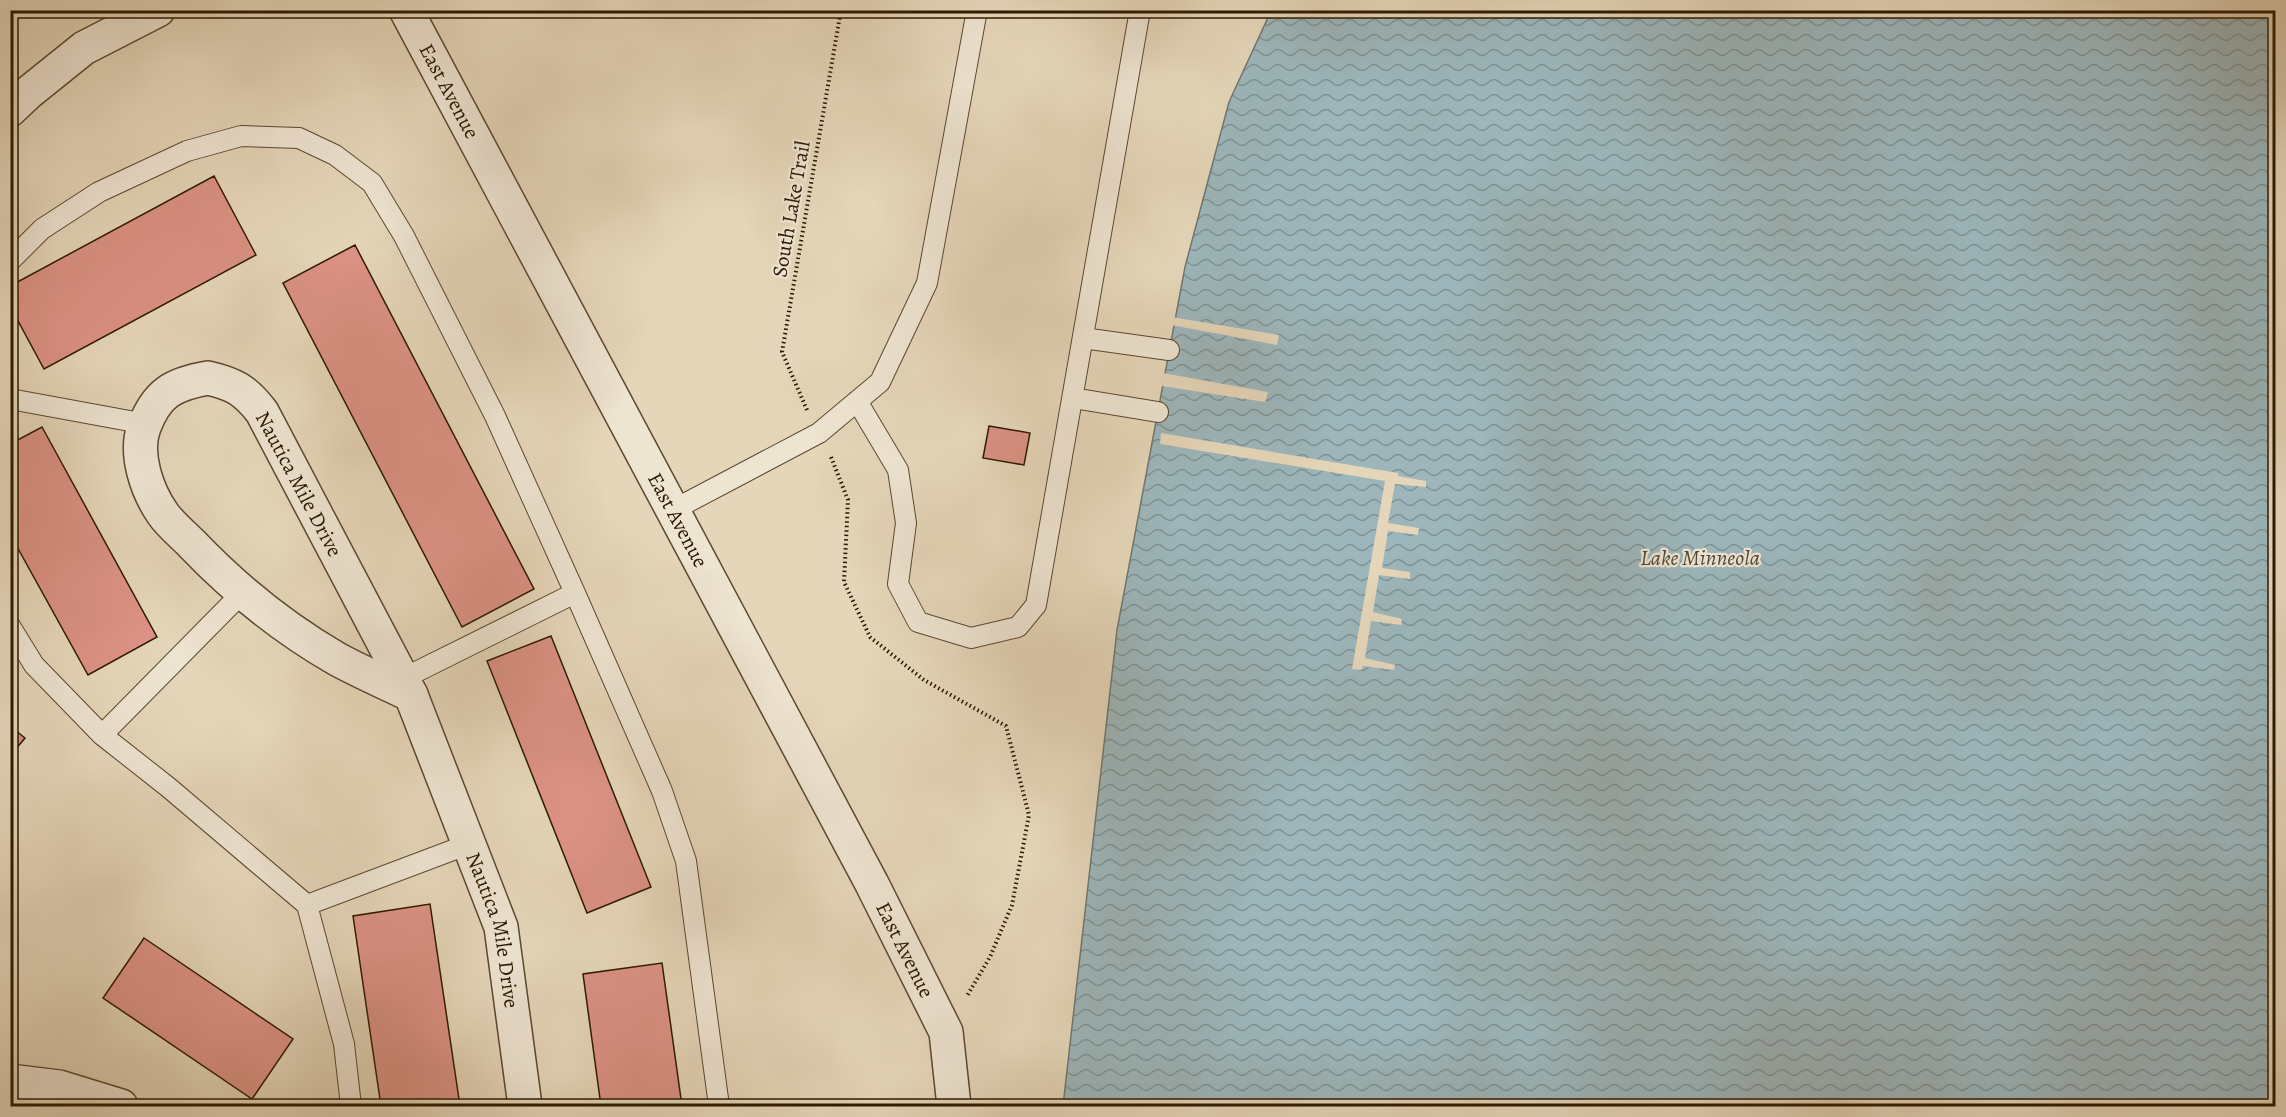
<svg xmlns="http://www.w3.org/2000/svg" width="2286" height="1117" font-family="Alegreya,serif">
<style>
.water{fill:url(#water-waves);stroke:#707770;stroke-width:1.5}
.pier{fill:#e5d6b9}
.building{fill:#dc9284;stroke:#2d1900;stroke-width:1.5}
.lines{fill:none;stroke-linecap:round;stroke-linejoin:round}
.service-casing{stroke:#5b482e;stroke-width:22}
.minor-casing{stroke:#5b482e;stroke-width:36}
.tertiary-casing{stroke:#5b482e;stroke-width:36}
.path{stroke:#2d1900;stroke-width:4;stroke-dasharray:1.5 3;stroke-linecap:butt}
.service{stroke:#eee4d2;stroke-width:20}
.minor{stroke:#eee4d2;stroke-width:33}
.tertiary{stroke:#eee4d2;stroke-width:33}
.labels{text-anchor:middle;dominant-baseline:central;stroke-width:4.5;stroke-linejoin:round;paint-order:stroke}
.street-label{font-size:21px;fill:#2d1900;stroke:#eee4d2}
.water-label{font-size:22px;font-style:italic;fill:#4e4838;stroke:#eee4d2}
</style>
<defs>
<pattern id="water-waves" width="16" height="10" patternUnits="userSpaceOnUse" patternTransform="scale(1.5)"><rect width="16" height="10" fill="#9cb6bb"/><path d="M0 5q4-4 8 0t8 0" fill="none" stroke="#809396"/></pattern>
</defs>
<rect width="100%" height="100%" fill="#e5d6b9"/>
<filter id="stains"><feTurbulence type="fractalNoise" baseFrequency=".00333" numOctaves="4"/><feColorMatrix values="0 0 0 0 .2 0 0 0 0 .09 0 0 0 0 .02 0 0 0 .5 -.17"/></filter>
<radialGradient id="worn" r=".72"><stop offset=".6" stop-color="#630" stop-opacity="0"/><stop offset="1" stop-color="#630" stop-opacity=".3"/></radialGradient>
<path class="water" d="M1271,11H2275V1106H1063L1117,630L1185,267L1229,102Z"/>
<path class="pier" d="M1172,317L1279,335L1277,345L1171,325Z
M1163,373L1268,392L1265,402L1162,386Z
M1161,433L1398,473V476L1426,481V487L1395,484L1388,523L1419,528L1418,535L1388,531L1382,568L1410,572V579L1379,575L1373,612L1402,619L1401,625L1371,621L1365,658L1395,665L1394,670L1363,666L1361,670L1352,669L1385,481L1160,444Z"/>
<path class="building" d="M214,176L256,255L44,369L10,306V286Z
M355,245L534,589L462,627L283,283Z
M989,426L1030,433L1024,465L983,458Z
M42,427L157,637L88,675L10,534V444Z
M551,636L651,887L587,913L487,661Z
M10,726L25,738L10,756Z
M430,904L460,1106H381L353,916Z
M144,938L293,1039L252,1099L103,998Z
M662,963L682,1106H601L583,974Z"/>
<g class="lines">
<g class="service-casing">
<path id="service" d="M10,261L42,229L99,192L187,151L241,136L299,138L335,155L372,183L404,236L495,416L575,593
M1083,338L1169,350
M1073,398L1158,412
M10,399L146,424
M857,401L898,470L906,523L898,584L918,622L971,638L1018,627L1036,605L1140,10
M673,510L819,433L880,382L927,283L977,10
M10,626L34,665L102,735L243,592
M402,679L575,593L662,791L686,861L719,1106
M102,735L168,787L307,905L469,844
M307,905L344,1044L351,1106"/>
</g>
<g class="minor-casing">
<g id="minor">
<path d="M208,378C234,384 245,390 262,412L411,695C386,683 361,672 337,659C283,628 234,588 191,543C182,534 170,524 163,514C147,491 134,454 144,427C157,393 173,384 208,378Z"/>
<path id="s1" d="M411,695L501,927L525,1106"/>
<path d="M10,1081L59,1087L121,1106"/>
</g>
</g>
<g class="tertiary-casing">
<g id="tertiary">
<path id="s2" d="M406,10L872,884L946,1032L954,1106"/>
<path d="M10,110L28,93L84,48L158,10"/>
</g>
</g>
<path class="path" d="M807,410L782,352L841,10
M831,457L848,500L844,582L870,637L924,680L1006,726L1029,815L1012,905L990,957L967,996"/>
<use href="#service" class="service"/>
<use href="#minor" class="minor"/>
<use href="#tertiary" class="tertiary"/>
</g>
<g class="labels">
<g class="street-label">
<text stroke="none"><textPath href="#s2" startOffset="92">East Avenue</textPath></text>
<text transform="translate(791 209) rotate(-80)">South Lake Trail</text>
<text transform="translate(299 484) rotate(62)">Nautica Mile Drive</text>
<text stroke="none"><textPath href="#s2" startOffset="578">East Avenue</textPath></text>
<text stroke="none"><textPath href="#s1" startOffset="250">Nautica Mile Drive</textPath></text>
<text stroke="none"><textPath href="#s2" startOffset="1064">East Avenue</textPath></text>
</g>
<g class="water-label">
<text x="1700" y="558">Lake Minneola</text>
</g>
</g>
<rect width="2286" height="1117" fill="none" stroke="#e5d6b9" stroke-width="36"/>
<rect x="12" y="12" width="2262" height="1093" fill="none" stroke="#2d1900" stroke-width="3"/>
<rect x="18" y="18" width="2250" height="1081" fill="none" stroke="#2d1900" stroke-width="1.5"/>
<rect width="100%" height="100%" filter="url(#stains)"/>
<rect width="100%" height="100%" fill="url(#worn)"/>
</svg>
